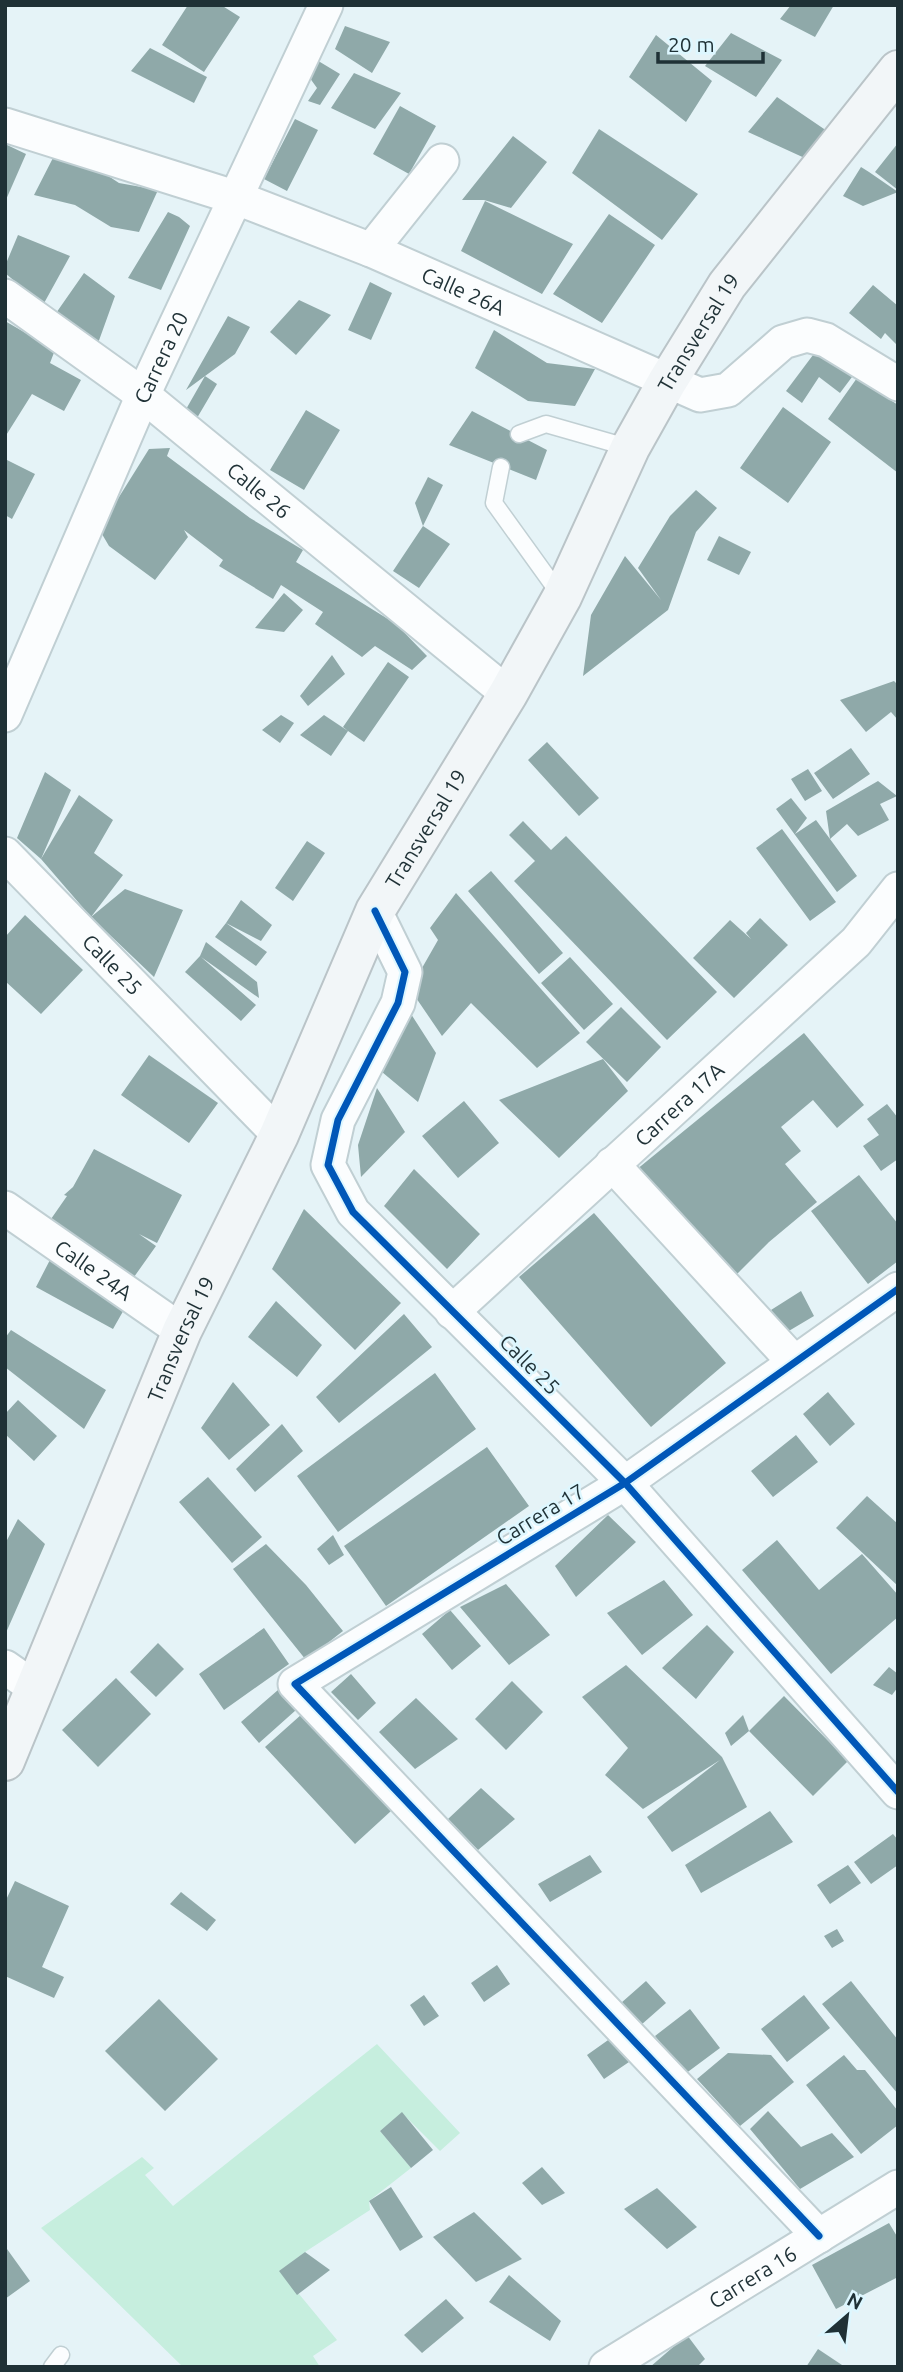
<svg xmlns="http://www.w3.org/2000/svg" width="903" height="2372" font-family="Ubuntu,sans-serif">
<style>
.green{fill:#c6eede}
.building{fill:#8fa9a9}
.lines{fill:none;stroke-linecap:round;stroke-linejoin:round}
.lane-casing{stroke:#c0cfd3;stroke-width:19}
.street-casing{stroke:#c0cfd3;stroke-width:37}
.primary-casing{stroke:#bac4c8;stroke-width:42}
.lane{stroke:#fbfdfe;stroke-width:16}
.street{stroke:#fbfdfe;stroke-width:33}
.primary{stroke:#f2f6f8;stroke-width:38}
.cycleway-casing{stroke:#ddf7ff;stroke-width:11}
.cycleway{stroke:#0057b8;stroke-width:7}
.labels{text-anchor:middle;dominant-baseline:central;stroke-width:5;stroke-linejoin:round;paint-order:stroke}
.street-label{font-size:21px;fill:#1f3136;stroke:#ddf7ff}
</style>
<rect width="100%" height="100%" fill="#e5f3f7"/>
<path class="green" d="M377,2044L460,2133L440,2151L402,2113L380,2131L411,2168L369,2201L370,2210L305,2252L280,2271L337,2340L313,2356L320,2367H183L41,2228L142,2157L154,2168L145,2175L173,2206Z"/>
<path class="building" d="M188,5H221L240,17L204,72L162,45Z
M791,5H834L815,37L780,19Z
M345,26L390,42L372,73L335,49Z
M731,33L782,60L756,97L705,66Z
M656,35L712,81L686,122L629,77Z
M150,48L207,77L194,103L131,71Z
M315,59L340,74L320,105L308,101L317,88L307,74Z
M354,73L401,93L375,129L331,108Z
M777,97L827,131L809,160L748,132Z
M400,106L436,126L409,174L373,154Z
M295,119L318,130L287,191L264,179Z
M599,129L698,194L662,240L572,173Z
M513,136L547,162L511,208L484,200H462Z
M898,143V190L875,172Z
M5,144L26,154L5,202Z
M55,154L87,162L119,183L158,190L139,232L111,227L75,205L34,195Z
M861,167L869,172L898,192L863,206L843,196Z
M485,201L573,244L542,294L461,251Z
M168,212L179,217L190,226L161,290L128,278Z
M609,214L655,245L602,323L553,294Z
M18,235L70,256L43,305L5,273V266Z
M84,273L115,296L97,346L54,316Z
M370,282L392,293L371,340L348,330Z
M873,285L898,306V346L885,333L881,339L849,313Z
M299,300L331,315L296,355L270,332Z
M228,316L250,327L235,354L186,390Z
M5,321L55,350L50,363L81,380L64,411L32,394L5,437Z
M494,330L547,363L595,369L575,406L528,401L475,368Z
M816,351L852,377L840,393L819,377L802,403L786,391Z
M205,376L217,384L197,418L185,411Z
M857,378L898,405V473L828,419Z
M783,407L831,442L788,503L740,468Z
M306,410L340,430L304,490L270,470Z
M472,411L547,450L536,480L449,445Z
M170,448L167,456L250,518L303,550L296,562L396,624L427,656L412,670L375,646L362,657L315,624L323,612L281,585L273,599L219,566L223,560L184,530L188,537L155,580L109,546L99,529L149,449Z
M5,459L35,474L12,519L5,515Z
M428,477L443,485L423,526L450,544L419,588L393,571L423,526L415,503Z
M696,490L717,508L696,532L668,610L583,676L591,615L625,556L661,600L638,568L670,516Z
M719,536L751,552L739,575L707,560Z
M284,593L303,610L284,632L255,628Z
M332,655L345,674L308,706L300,696Z
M388,662L409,677L364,742L348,731L331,756L300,735L324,715L348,731L343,727Z
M894,681L898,685V720L891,712L866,732L840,700Z
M281,715L294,723L280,743L262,730Z
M547,742L599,798L579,816L528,760Z
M851,748L870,774L833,799L814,773Z
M808,769L822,791L805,801L791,779Z
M45,772L71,790L41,859L17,838Z
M878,781L897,796L880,804L889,820L858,836L847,824L830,839L857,876L837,892L776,809L791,798L807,818L795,834L816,820L830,839L826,811Z
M79,795L113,820L94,853L123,875L91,917L125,889L183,910L154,977L91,917L41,859Z
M523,821L551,850L566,836L717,992L667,1040L514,881L535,861L509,835Z
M782,829L836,902L810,921L756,848Z
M307,841L325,853L293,901L275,888Z
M491,871L563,953L539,974L468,891Z
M456,893L580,1033L537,1068L471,1003L442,1036L410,989L438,940L430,928Z
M241,900L272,925L261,941L226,923Z
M25,915L83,970L41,1014L5,981V937Z
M760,918L788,945L734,998L693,958L730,920L751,939L746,933Z
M226,923L267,952L256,966L215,937Z
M206,942L257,982L259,998L201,957L256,1005L241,1021L185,972L200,956Z
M570,957L613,1004L584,1030L541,983Z
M621,1007L661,1047L627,1082L586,1042Z
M411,1014L436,1053L418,1102L382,1072Z
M804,1033L864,1105L837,1128L813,1100L781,1127L801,1151L785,1164L817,1202L769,1242L734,1277L636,1170Z
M149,1055L218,1103L189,1143L121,1095Z
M603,1059L628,1091L559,1158L499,1100Z
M377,1088L405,1132L361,1177L358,1145Z
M464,1101L499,1143L458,1178L422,1136Z
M887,1104L898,1118V1159L881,1171L863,1146L879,1135L867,1119Z
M94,1149L182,1195L157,1243L139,1234L156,1246L134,1277L51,1219L67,1196L64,1195L73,1187Z
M414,1169L480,1234L447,1269L384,1206Z
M859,1175L898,1224V1261L868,1284L811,1211Z
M304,1209L401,1303L355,1350L272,1269Z
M594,1213L726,1363L651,1427L519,1277Z
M52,1256L130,1299L113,1329L36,1287Z
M801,1291L814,1316L782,1335L771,1310Z
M276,1301L322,1345L297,1377L248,1337Z
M404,1314L432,1347L339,1423L316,1397Z
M11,1330L106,1390L84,1429L5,1367V1338Z
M435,1373L476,1429L338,1532L297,1476Z
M233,1382L270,1425L229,1460L201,1428Z
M828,1392L855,1424L830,1446L803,1414Z
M18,1400L57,1436L34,1461L5,1434V1414Z
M282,1424L303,1451L255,1492L236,1469Z
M796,1435L818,1462L773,1497L751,1471Z
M487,1447L529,1506L386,1606L344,1546Z
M208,1477L262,1537L232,1563L179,1502Z
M867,1496L898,1524V1586L836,1528Z
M608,1515L636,1542L576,1597L555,1566Z
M18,1519L45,1544L5,1635V1544Z
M333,1535L344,1555L329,1565L317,1549Z
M777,1540L819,1590L862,1554L898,1595V1617L831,1674L742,1570Z
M266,1544L306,1585L343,1631L306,1660L233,1569Z
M664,1580L693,1615L642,1655L607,1613Z
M506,1584L550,1635L509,1665L460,1607Z
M450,1610L481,1646L452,1670L422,1634Z
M707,1625L734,1652L696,1699L662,1668Z
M264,1628L289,1664L224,1710L199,1674Z
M158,1643L184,1669L156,1697L130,1672Z
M626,1665L722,1757L747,1807L672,1852L647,1817L720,1760L643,1809L605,1775L628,1748L582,1697Z
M889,1667L898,1674V1687L892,1695L873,1685Z
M351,1674L376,1703L358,1720L331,1692Z
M116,1678L151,1714L98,1767L62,1730Z
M512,1681L543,1712L506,1750L475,1719Z
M278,1690L296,1710L259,1743L241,1722Z
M784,1696L848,1761L813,1796L749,1731Z
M416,1698L458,1739L415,1769L379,1732Z
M302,1714L391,1811L355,1844L265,1747Z
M743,1715L749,1731L731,1746L725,1733Z
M481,1788L515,1819L478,1850L448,1819Z
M770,1811L793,1842L701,1893L685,1865Z
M893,1834L898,1840V1865L871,1884L854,1862Z
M590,1855L602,1872L550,1902L538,1884Z
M848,1865L861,1883L830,1904L817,1885Z
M15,1881L69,1906L42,1967L64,1977L54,1998L5,1976V1902Z
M181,1892L216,1920L207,1931L170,1904Z
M837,1929L844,1941L832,1948L824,1936Z
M497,1965L510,1984L484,2002L471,1983Z
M646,1981L666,2003L641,2025L621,2003Z
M851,1981L898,2040V2094L822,2004Z
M424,1995L439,2016L424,2026L410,2005Z
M804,1995L830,2028L787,2062L761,2029Z
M159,1999L218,2059L165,2111L105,2051Z
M690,2009L720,2048L685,2074L655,2036Z
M611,2038L629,2062L604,2079L587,2055Z
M728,2053L771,2055L794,2082L740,2126L697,2079Z
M844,2055L857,2070H865L898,2111V2125L861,2154L806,2085Z
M768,2111L801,2147L832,2133L854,2157L800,2189L750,2129Z
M402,2112L433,2150L411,2168L380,2131Z
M542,2167L565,2193L542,2205L522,2183Z
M391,2187L423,2237L400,2251L369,2201Z
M657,2188L697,2227L667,2249L624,2209Z
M474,2212L522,2259L476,2282L433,2237Z
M889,2223L898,2238V2277L836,2309L812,2265Z
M7,2249L30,2281L5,2299V2251Z
M305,2252L330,2270L297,2295L279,2271Z
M509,2275L561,2321L550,2341L489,2302Z
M446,2299L464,2318L422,2353L404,2335Z
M687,2335L705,2359L697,2367H650Z
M818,2349L845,2367H806Z"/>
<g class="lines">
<g class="lane-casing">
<path id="lane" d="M519,434L546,424L630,448
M501,467L494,503L561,596
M52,2367L61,2355"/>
</g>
<g class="street-casing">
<g id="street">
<path id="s1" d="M5,125L237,198L371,250L700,395L728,390L783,342L807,335L826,340L898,384"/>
<path d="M371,250L442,161"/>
<path id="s2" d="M5,296L143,395L508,694"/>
<path id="s3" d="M5,715L143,395L326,5"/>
<path id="s4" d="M5,854L279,1135"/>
<path d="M375,911L405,972L398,1003L338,1120L328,1165L353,1212L625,1483L898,1792"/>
<path d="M612,1164L794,1362"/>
<path id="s5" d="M5,1208L182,1331"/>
<path id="s6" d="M452,1312L856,942L898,889"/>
<path d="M5,1667L35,1688"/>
<path d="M819,2236L295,1684L625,1483L898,1289"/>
<path id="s7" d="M606,2367L898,2187"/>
</g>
</g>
<g class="primary-casing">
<g id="primary">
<path id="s8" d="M5,1761L182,1331L279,1135L375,911L508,694L562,597L630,448L667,382L727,285L898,70"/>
</g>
</g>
<use href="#lane" class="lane"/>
<use href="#street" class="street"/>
<use href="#primary" class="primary"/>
<g class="cycleway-casing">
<path id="cycleway" d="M375,911L405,972L398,1003L338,1120L328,1165L353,1212L625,1483L898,1792
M819,2236L295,1684L625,1483L898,1289"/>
</g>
<use href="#cycleway" class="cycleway"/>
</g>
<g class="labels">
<g class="street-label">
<text stroke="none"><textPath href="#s1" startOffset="488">Calle 26A</textPath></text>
<text stroke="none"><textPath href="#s8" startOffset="1591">Transversal 19</textPath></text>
<text stroke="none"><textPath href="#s3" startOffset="390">Carrera 20</textPath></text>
<text stroke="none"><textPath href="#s2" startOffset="320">Calle 26</textPath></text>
<text stroke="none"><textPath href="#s8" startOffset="1024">Transversal 19</textPath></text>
<text stroke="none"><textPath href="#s4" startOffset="154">Calle 25</textPath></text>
<text stroke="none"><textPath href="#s6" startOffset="308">Carrera 17A</textPath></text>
<text stroke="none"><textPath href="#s5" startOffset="108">Calle 24A</textPath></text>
<text stroke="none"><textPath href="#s8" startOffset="457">Transversal 19</textPath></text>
<text transform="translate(530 1364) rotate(45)">Calle 25</text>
<text transform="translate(540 1514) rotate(-31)">Carrera 17</text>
<text stroke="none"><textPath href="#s7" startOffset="172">Carrera 16</textPath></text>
</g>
</g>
<rect width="903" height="2372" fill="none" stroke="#1f3136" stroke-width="14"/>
<g transform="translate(847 2316) rotate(28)" stroke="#ddf7ff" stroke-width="5" paint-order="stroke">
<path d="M0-5L12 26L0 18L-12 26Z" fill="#1f3136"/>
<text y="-10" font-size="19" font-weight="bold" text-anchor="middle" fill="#1f3136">N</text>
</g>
<path d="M658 52v10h105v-10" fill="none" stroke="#1f3136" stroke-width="3.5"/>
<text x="668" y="52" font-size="21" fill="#1f3136" stroke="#ddf7ff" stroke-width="5" paint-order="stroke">20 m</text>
</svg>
